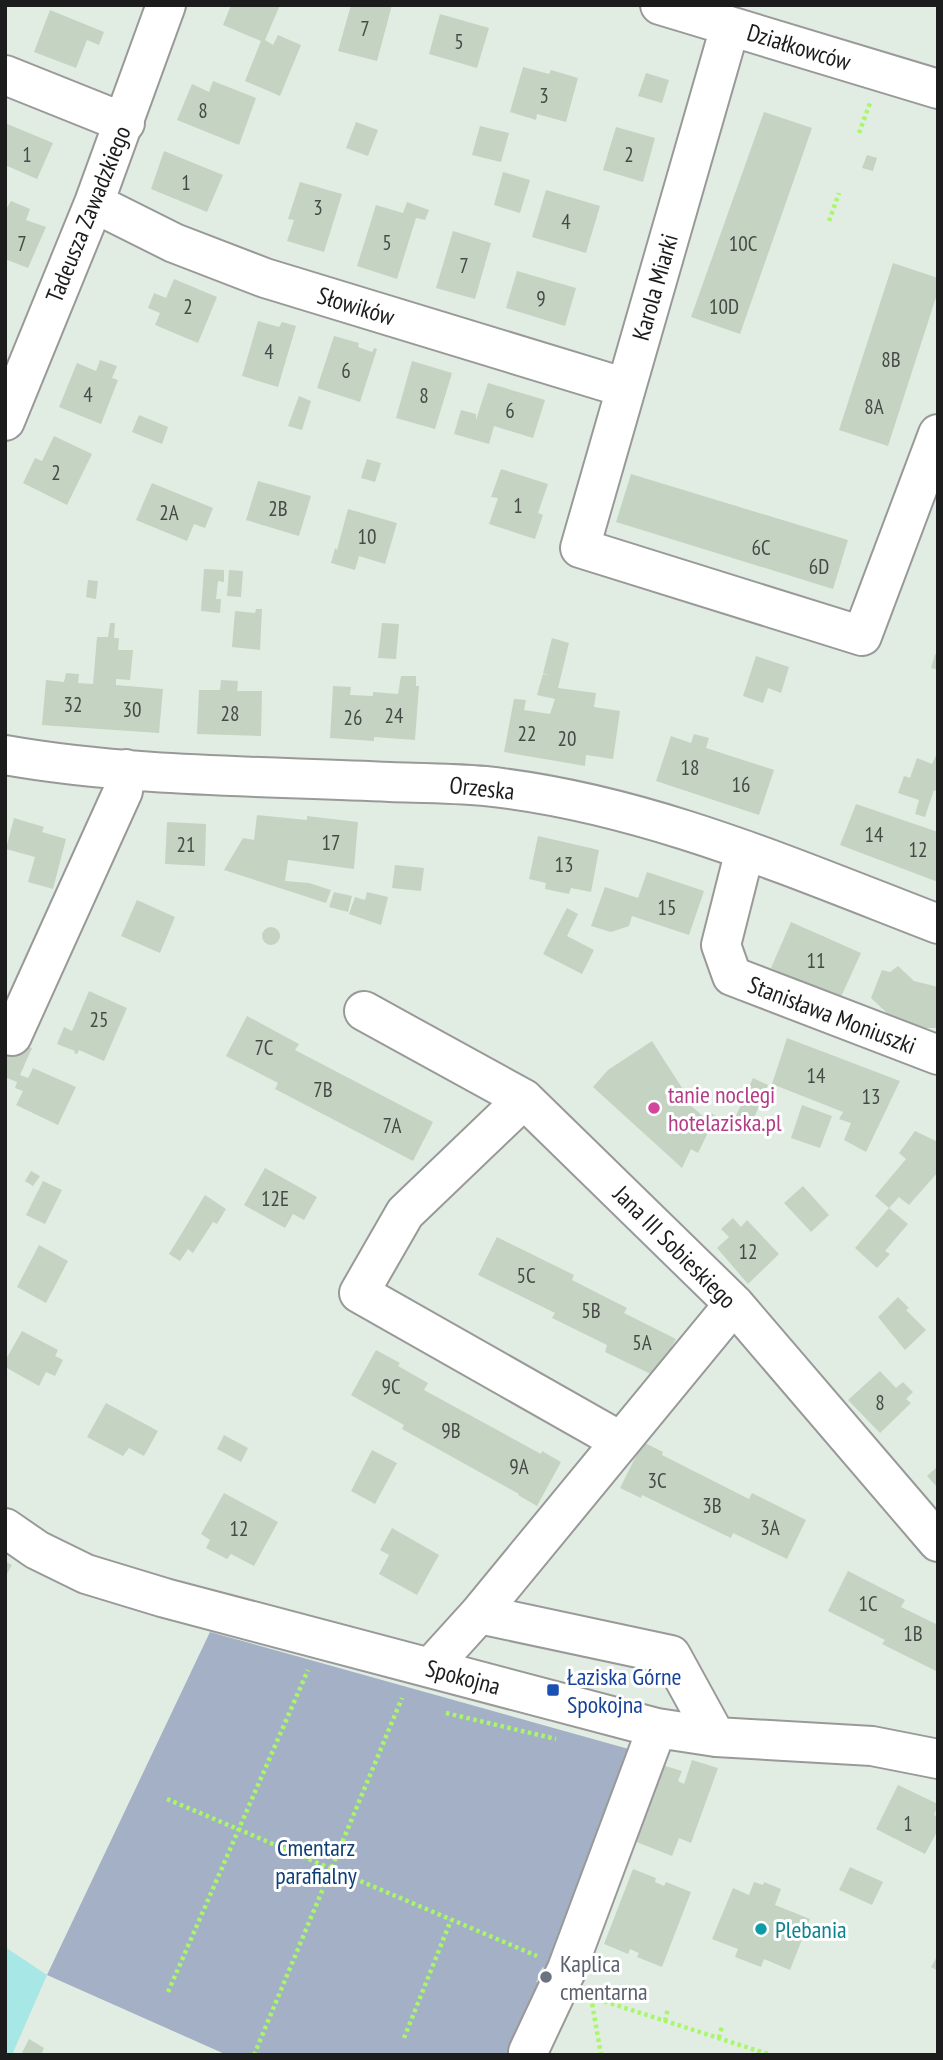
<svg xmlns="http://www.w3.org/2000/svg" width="943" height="2060" font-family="'PT Sans Narrow',sans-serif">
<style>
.grass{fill:#a7e7e5}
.cemetery{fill:#a3b0c5}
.building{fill:#c4d3c2}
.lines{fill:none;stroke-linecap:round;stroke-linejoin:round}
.minor-casing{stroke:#999;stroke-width:42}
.path{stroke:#a8f768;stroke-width:4.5;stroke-dasharray:3.5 3.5;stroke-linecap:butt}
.minor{stroke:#fff;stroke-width:38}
.hotel-dot{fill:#d1479c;stroke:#fff;stroke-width:2.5}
.transit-dot{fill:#1a4fb4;stroke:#fff;stroke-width:2.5}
.culture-dot{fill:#0f9aa8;stroke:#fff;stroke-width:2.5}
.worship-dot{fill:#6b7280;stroke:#fff;stroke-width:2.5}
.labels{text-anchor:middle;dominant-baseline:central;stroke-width:6;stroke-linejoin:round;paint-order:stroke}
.number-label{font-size:21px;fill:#464a46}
.street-label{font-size:24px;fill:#1c1c1c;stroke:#fff}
.hotel-label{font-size:24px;fill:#b23c85;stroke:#fff;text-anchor:start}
.transit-label{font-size:24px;fill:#164399;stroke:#fff;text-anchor:start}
.park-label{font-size:24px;fill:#0d3e76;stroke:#fff}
.culture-label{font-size:24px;fill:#0d838f;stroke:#fff;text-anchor:start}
.worship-label{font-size:24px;fill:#5b616d;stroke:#fff;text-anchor:start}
</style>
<rect width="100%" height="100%" fill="#e1ede3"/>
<path class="grass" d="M5,1947L47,1975L12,2055H5Z"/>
<path class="cemetery" d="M210,1632L643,1753L520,2055H227L47,1975Z"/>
<path class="building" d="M231,5H280L265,40L273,45L278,35L301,45L280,96L245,81L261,41L223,25Z
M351,5H392L377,61L338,51Z
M50,10L104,32L99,45L87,40L76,68L34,52Z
M440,14L489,28L477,68L429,54Z
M523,67L549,74L551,70L578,78L566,122L537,114L536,120L510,112Z
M646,73L669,80L662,103L638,96Z
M213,81L256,98L239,145L177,120L192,84L209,92Z
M764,112L812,128L740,334L691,317Z
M356,122L378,130L368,156L346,148Z
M5,123L53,143L37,179L5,165Z
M480,126L509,133L501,162L472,155Z
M616,127L655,138L643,182L603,170Z
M164,151L223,175L207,212L151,189Z
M867,155L877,158L873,171L862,168Z
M503,172L530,180L520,213L494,205Z
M300,182L342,194L324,252L287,241L294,220L288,219Z
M546,190L600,206L586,253L532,237Z
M11,201L30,209L26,220L46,227L28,268L5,259V211Z
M407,202L429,210L425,220L416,218L397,279L357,266L376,205L403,213Z
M453,231L491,243L475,299L436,288Z
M893,263L938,278V291L888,446L839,430Z
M517,271L576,288L565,326L506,308Z
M174,279L217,297L198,343L155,325L160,313L148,308L154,293L166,298Z
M258,321L279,327L282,322L296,326L278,387L242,376Z
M334,336L359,343L358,347L372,352L374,348L377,349L360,402L317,388Z
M100,360L117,366L112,378L118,380L101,424L59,407L77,363L96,371Z
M412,361L452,373L435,429L396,418Z
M488,383L545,400L533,438L494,426L489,444L454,434L461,410L476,414V420Z
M299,396L311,401L302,430L288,426Z
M139,415L168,427L162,444L132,432Z
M54,436L92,454L67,505L23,483L35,458L42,461Z
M367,459L381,463L375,482L361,478Z
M501,469L548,484L538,513L543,515L535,539L489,524L498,498L491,497Z
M631,474L848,540L833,589L616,522Z
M258,481L311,496L299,536L246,520Z
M152,483L213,508L205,528L194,524L187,541L136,520Z
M348,509L397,523L385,564L359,556L355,570L331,563L335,548L337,550Z
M204,569L224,570V582L218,581L216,599H221L220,613L201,611Z
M229,570L243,571L241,597L227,596Z
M88,580L98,581L96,599L86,597Z
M256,609H262L260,650L232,647L235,611L255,613Z
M110,623H115L114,638H119L118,650H133L130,680L116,679V685L163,689L159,733L42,725L46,680L64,682L66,673L79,674L78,683L93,684L97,637H108Z
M382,623L399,624L396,659L378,658Z
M552,638L569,643L558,688L596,693L594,707L620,711L613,759L586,755L585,766L504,752L514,699L526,700L524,710L550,714L555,699L537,695L543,674L550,676L543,673Z
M935,654L938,655V670L931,668Z
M756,656L789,667L781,693L768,688L763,703L743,696Z
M401,676H416V686H419L415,740L374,737V741L330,738L333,686L351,687L350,695L373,696V692L398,694Z
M221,680L238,681L237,691H262L261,736L197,734L199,690H220Z
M694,734L709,738L706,748L774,770L759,815L656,781L671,736L691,743Z
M938,751V792L934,790L925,817L915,814L919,800L898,793L904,776L910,778L917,758L932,764Z
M856,804L938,832V882L840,845Z
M257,815L307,820V816L358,822L354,869L288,860L285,881L309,883L331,890L326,903L224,870L243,838L254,840Z
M14,818L44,827L42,832L66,839L53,889L28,882L35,857L6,849Z
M167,822L206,824L205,866L165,864Z
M538,836L599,850L591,892L571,888L569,894L545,889L546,883L529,879Z
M395,865L424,868L421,891L392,888Z
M647,872L704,891L689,935L632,916L629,926L611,932L591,926L605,887L638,898Z
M334,892L352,896L348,912L329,907Z
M367,892L388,897L381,925L349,914L355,897L365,900Z
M137,900L175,917L160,953L121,936Z
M567,908L578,914L567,936L594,950L582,974L543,954Z
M791,922L861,953L840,999L771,968Z
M262 936a9 9 0 1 1 18 0a9 9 0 1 1-18 0Z
M898,966L914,981L938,987V1028H924L903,1022L889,1015L871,998L882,970L890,972Z
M89,991L127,1008L104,1061L79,1050L77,1054L74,1053L75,1051L57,1044L64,1027L72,1031Z
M247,1016L299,1044L295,1050L433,1122L413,1161L275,1089L278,1083L226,1056Z
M787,1038L900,1081L866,1152L844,1140L851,1123L839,1119L843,1112L772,1084Z
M5,1040L32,1048L20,1075L28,1078L33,1068L76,1087L58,1125L16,1105L23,1091L15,1088L17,1082L5,1077Z
M652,1041L682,1088L680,1096L706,1119L709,1112L716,1116L698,1153L691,1149L682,1168L593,1087L608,1070Z
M753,1078L768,1085L748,1132L727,1122L730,1114L736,1116Z
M802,1105L832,1116L820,1148L791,1138Z
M915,1131L938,1142V1172L909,1205L899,1197L889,1208L908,1224L885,1251L890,1254L877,1268L855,1248L889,1208L875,1196L906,1159L899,1153Z
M265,1168L317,1197L304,1220L293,1214L285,1228L244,1205Z
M31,1171L40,1176L33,1186L25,1181Z
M43,1181L62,1190L45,1224L26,1215Z
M803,1186L829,1215L811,1232L784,1203Z
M205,1195L226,1209L217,1224L213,1222L193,1253L188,1249L180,1261L169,1254Z
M733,1218L741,1227L747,1220L779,1254L748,1284L717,1248L729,1237L721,1229Z
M497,1237L574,1275L572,1280L627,1308L624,1313L676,1339L657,1377L605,1352L607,1345L552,1318L555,1313L478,1275Z
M39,1245L68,1261L46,1303L17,1287Z
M898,1297L909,1308L906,1310L926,1330L905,1350L878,1317Z
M22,1331L58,1350L55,1356L63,1360L55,1376L46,1372L39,1386L5,1367V1361Z
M376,1350L400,1363L398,1366L428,1383L424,1390L541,1454L542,1451L561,1462L537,1506L518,1495L519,1494L402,1429L404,1425L351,1395Z
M880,1371L896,1388L903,1382L913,1392L906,1399L911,1403L880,1433L848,1400Z
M106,1403L158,1431L144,1456L129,1448L123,1456L87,1437Z
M224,1435L248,1448L241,1462L217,1449Z
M643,1442L663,1452L662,1455L749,1499L752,1493L806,1520L787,1559L733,1533L731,1538L642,1495L641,1498L620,1488Z
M372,1450L397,1463L375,1504L351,1491Z
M938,1466V1488L927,1476Z
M224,1493L278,1522L254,1566L231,1554L227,1559L206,1548L210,1540L201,1534Z
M392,1528L439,1555L417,1595L379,1574L389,1555L380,1550Z
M5,1561L12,1565L5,1577Z
M848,1571L905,1600L901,1607L938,1625V1672L882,1644L885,1640L828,1611Z
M692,1760L718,1768L691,1843L679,1838L672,1856L629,1839L662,1765L682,1771L678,1781L684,1784Z
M898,1785L938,1804L934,1815L938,1817V1830L925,1854L876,1829Z
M850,1867L883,1882L872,1905L839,1890Z
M633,1869L656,1878L655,1882L664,1886L666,1882L691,1892L662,1967L637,1957L639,1953L630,1949L628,1954L604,1944Z
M754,1882L763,1885L764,1882L781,1889L775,1905L810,1919L790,1970L764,1959L761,1967L735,1957L738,1949L712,1939L733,1888L749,1895Z
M938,1955V1971L931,1967Z
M542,1967L556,1972L549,1987L536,1982Z
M29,2039L44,2048L41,2055H21Z"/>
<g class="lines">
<g class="minor-casing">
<path id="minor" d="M660,5L938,89
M730,27L580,548L862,636L938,434
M5,75L125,123
M94,203L174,243L265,278L626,388
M5,421L94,203L166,5
M5,755C129,777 264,776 390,782C421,783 453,783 485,786C644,803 790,867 938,924
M745,850L721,945L732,976L938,1055
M364,1011L524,1099L734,1304L938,1542
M12,1036L123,791L126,769
M524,1099L405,1213L359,1293L620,1441
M5,1528L37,1550L86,1574L165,1598L657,1728L716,1737L872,1746L938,1759
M479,1614L671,1655L716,1737
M430,1668L479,1614L734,1304
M528,2052L567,1969L657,1728"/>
</g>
<path class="path" d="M859,133L870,103
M829,221L839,193
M446,1713L556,1739
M167,1799L537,1956
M168,1992L308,1670
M591,1997L771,2055
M591,1997L601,2055
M665,2021L668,2008
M404,2038L451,1920
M719,2038L722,2026
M254,2055L402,1698"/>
<use href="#minor" class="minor"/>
</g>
<circle class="hotel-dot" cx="654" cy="1108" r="7"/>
<rect class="transit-dot" x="546" y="1683" width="14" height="14" rx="3.5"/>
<circle class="culture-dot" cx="761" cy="1929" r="7"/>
<circle class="worship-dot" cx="546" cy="1977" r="7"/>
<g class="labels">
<g class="number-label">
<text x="365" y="28">7</text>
<text x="459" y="41">5</text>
<text x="544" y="95">3</text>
<text x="203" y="110">8</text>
<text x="27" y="154">1</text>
<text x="629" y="154">2</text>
<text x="186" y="182">1</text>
<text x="318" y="207">3</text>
<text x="566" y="221">4</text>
<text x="387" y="242">5</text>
<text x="22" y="243">7</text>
<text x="743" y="243">10C</text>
<text x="464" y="265">7</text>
<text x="541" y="298">9</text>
<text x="188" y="306">2</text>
<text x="724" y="306">10D</text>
<text x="269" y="351">4</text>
<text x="891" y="359">8B</text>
<text x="346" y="370">6</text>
<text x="88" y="394">4</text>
<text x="424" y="395">8</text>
<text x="874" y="406">8A</text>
<text x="510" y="410">6</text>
<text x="56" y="472">2</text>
<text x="518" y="505">1</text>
<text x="278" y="508">2B</text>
<text x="169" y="512">2A</text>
<text x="367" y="536">10</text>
<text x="761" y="547">6C</text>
<text x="819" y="566">6D</text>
<text x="73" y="704">32</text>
<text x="132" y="709">30</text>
<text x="230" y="713">28</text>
<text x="394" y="715">24</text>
<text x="353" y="717">26</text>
<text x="527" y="733">22</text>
<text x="567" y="738">20</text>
<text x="690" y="767">18</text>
<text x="741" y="784">16</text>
<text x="874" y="834">14</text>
<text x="331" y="842">17</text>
<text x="186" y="844">21</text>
<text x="918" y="849">12</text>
<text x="564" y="864">13</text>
<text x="667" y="907">15</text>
<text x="816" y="960">11</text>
<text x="99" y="1019">25</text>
<text x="264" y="1047">7C</text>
<text x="816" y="1075">14</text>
<text x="323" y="1089">7B</text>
<text x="871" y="1096">13</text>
<text x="392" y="1125">7A</text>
<text x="275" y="1198">12E</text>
<text x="748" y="1251">12</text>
<text x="526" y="1275">5C</text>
<text x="591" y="1310">5B</text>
<text x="642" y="1342">5A</text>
<text x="391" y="1386">9C</text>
<text x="880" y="1402">8</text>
<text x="451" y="1430">9B</text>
<text x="519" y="1466">9A</text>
<text x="657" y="1480">3C</text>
<text x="712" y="1505">3B</text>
<text x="770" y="1527">3A</text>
<text x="239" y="1528">12</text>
<text x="868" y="1603">1C</text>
<text x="913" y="1633">1B</text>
<text x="908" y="1823">1</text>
</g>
<g class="street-label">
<text transform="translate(799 47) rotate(17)">Działkowców</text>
<text transform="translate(88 214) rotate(-68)">Tadeusza Zawadzkiego</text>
<text transform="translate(655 287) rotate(-74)">Karola Miarki</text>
<text transform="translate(356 306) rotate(17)">Słowików</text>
<text transform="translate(482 788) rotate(6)">Orzeska</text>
<text transform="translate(832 1015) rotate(21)">Stanisława Moniuszki</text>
<text transform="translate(675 1247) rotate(45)">Jana III Sobieskiego</text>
<text transform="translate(463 1677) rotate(15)">Spokojna</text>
</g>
<g class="hotel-label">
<text x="668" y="1094">tanie noclegi<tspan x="668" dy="28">hotelaziska.pl</tspan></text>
</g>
<g class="transit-label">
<text x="567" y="1676">Łaziska Górne<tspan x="567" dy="28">Spokojna</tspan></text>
</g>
<g class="park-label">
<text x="316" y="1847">Cmentarz<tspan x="316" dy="28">parafialny</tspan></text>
</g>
<g class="culture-label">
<text x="775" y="1929">Plebania</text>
</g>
<g class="worship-label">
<text x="560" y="1963">Kaplica<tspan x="560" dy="28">cmentarna</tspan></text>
</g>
</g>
<rect width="943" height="2060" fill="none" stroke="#1c1c1c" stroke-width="14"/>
</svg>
